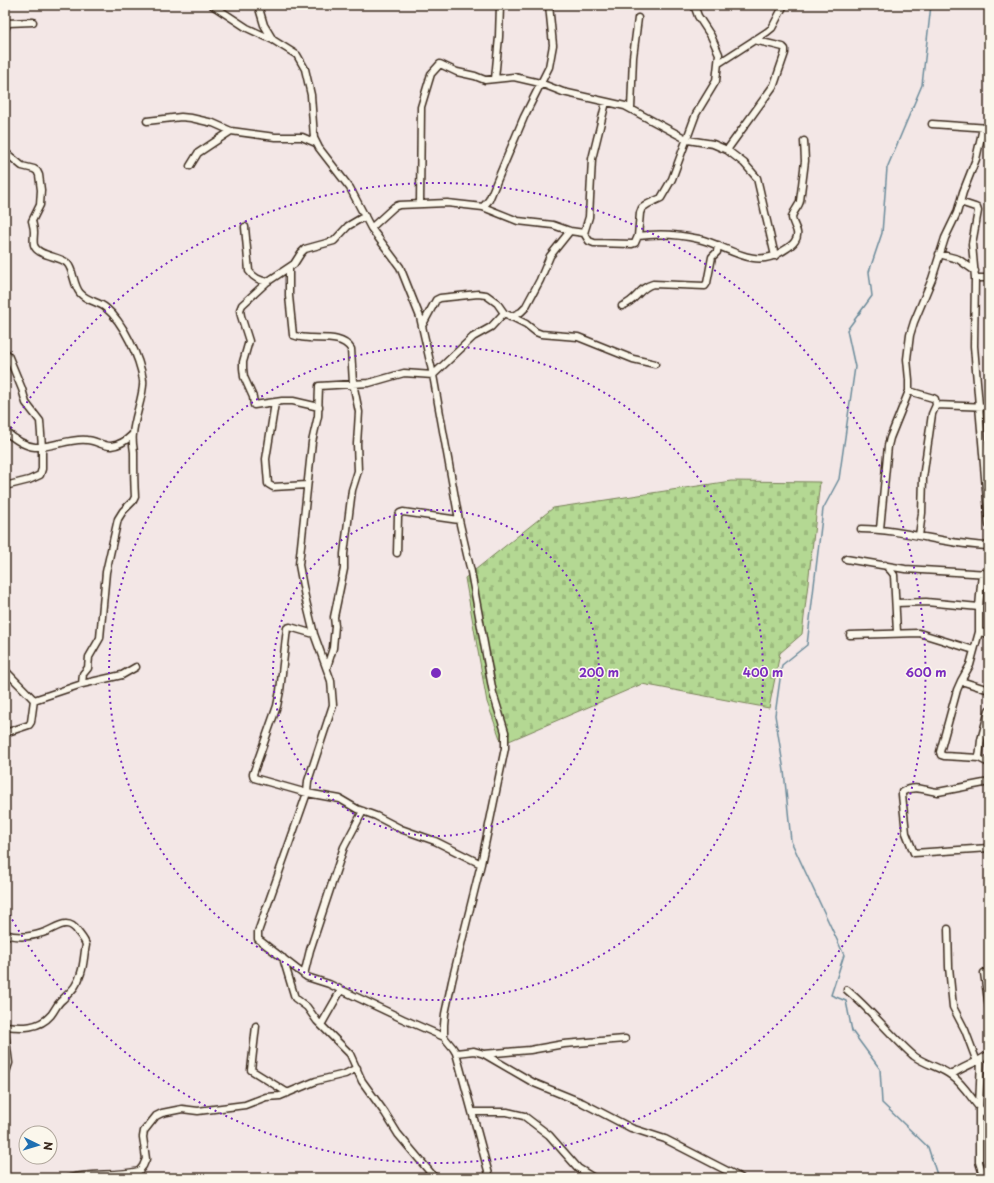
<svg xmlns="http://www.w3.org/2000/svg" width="994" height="1183" font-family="'Playpen Sans',sans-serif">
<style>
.cemetery{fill:url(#cemetery-stones);stroke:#788158}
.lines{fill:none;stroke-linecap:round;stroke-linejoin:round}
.stream{stroke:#6b8b9a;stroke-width:1.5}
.minor-casing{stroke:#3b2a1e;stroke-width:9}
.minor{stroke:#fbf7ec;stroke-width:6}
.ring{fill:none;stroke:#7b2cbf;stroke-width:2;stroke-dasharray:2 4}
.centre{fill:#7b2cbf;stroke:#fbf7ec;stroke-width:2}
.ring-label{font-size:12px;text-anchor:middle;font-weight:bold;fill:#7b2cbf;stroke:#fbf7ec;stroke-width:3;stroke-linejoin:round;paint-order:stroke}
</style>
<defs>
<pattern id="cemetery-stones" width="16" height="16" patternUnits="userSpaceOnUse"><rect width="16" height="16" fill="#b4d893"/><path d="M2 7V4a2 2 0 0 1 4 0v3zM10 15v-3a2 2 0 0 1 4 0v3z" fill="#9cba7e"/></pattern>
</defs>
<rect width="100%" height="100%" fill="#f3e7e6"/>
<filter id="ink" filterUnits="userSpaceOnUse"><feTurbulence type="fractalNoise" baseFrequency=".025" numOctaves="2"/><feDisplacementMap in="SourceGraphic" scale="8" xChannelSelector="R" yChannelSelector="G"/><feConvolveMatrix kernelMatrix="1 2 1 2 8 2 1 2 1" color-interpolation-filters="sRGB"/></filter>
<g filter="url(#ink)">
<path class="cemetery" d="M731,481L820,482L802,634L780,653L769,708L642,684L502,744L487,702L465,578L553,508Z"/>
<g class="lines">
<path class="stream" d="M931,5L922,85L887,168L882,233L869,272L872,296L847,330L855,367L839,479L823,509L807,645L782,665L775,715L784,771L791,841L844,955L831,995L846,1001L852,1031L880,1069L882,1103L928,1147L938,1178"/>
<g class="minor-casing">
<path id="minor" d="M212,5L247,28L273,40
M258,5L264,25L273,40L297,55L305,69L311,95L314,138L319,148L350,188L371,228L400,267L420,317L433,375L459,520L471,572L493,693L505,732V748L481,864L452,981L445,1014L444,1025V1037L453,1048L456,1053L490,1178
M5,29L8,23L33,22
M719,63L767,32L772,28L784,5
M495,79L499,37L500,5
M631,109L633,57L638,18
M147,121L181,117L191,118L213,123L231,131L275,137H302L316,143
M932,124L989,128
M727,150L774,85L785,53V49L783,47L754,40
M5,152L22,166L34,169L37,171L39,175L41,190L40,205L32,221C33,225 34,228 34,232C34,236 33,241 34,245C37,256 60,256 67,263C74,270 73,285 80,293C88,302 98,301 106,308C123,322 140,358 143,380C145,392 134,418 133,434C132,440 133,446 134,452C134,467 134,482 135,497L133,501L123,511L118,519L106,572L100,638L89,657L88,668L83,674L82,684
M190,166L198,153L231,131
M960,202L975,207L977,208L978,211L972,244L975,278L974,346L989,525
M420,204L421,107L431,74L440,64L457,72L475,76L485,80L514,77L540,83L563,92L625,106L688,140L713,144L727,150L744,163L757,178L775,256
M483,207L489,200L524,117L549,67L553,45L549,5
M245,227L249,271C254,278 259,280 267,282
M371,228L394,207L399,205L447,203L483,207L518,221L553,225L570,231L584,233L589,241L594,243L632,244L635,243L638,236L640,213L642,208L648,204L661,198L672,179L696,114L716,81L719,54L711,36L698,16L694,5
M584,233L589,217L592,159L606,102
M638,236C659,233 678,234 699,239C726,245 753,270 781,252C786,249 792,246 795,241C801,232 793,226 792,218C792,212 799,207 800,201L805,161L804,141
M939,254L958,259L975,271
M289,268V296L293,335C310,343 340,331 351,349L353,383L359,412L357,444L358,471L352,490L344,554V569L334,617L335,626L333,648L327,667
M975,278H989
M622,306C638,300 638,288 653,284L705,286L707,283L712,257L717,252L718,245
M510,317L521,312L525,308L540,280L550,256L570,231
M423,324L436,300L440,298L478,294L486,295L497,303L504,313L526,324L536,332L541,334L578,337L633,359L655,364
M5,352L8,355L22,389L26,403L40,421L42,447V469L40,475L29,480L5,486
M909,391L933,398L935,399L936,405L932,414L923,478L922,513L919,536
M275,403L266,459L268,484L273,487L307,485
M936,405L989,407
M319,407L293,401H282L254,405L253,397L244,377L243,368V362L249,341L241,316L240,310L242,305L267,282L294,264L301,253L305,249L334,241L348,226L365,216
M5,431C13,438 24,446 35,447C52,448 69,438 87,440C95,440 102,446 111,446C120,445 126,441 132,435
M861,529C904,529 946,545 989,546
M880,529L888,446L890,438L909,391V380L907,359L910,335L914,322L932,279L945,238L957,213L963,192L976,159L983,128
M397,553L398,516L400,513L403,512L459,520
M846,559L905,569L989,574
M885,565L891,571L894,575L897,632
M982,573L979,607V632L970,665L961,681L957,690L940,752L941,755L944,756L979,758L989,763
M896,603L926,602L979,607
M979,632L989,634
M314,634L290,627L287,628L280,691L277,706L253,774L254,778L307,793L340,799L357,809L376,816L401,829L435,841L481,864
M850,635L919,633L974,650
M5,670C14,680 24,689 34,700L31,722L29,725L5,733
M961,681L989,690
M34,700L82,684L122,675L136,667
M979,758L981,740L989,710
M989,782L938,792C926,791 915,784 902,792V795L906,833L914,853L989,848
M948,929L949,967L953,1007L965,1030L977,1062
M5,934C17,938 30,937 42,933C55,930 67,915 78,932C81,936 85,940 86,945C84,954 84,964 81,973C77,987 71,991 62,1000C57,1004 55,1010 51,1015C39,1029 22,1028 5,1026
M283,958L295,998L307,1007L317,1021L350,1054L362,1081L385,1113L398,1134L435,1178
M984,973L989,1007
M304,975L310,950L344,847L363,811
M847,990C871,1010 890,1035 914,1056C926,1065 941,1067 952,1076C963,1084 969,1095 978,1106C981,1110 985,1113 989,1116
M321,1025L341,990
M256,1026L251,1070L288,1093
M5,1032L9,1063L5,1075
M444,1037L403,1019L329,984L307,977L258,939V932L307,793L308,781L333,705L331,681L314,634L305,597L299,565L312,442L318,416L319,386L369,383L404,373L433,375L473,337L491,327L504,313
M456,1053L474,1051L484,1054L534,1083L583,1103L631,1128L665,1139L741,1178
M484,1054L530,1050L564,1044L625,1039
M981,1060L979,1107V1162L984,1178
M951,1075C964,1066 977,1063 989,1054
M473,1112H507L524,1116L549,1135L578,1168L594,1178
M70,1178C92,1172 116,1177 139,1171L143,1166L146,1159L143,1137L144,1131L156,1116L162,1113L182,1109L198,1111L245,1105L266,1097L280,1096L316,1081L345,1074L357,1068"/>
</g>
<use href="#minor" class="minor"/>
</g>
</g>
<g class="ring">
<circle cx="436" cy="673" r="163"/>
<circle cx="436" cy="673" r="327"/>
<path d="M5 439A490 490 0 1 1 5 907"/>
</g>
<circle cx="436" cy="673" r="6" class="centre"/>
<g class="ring-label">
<text x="599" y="677">200 m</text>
<text x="763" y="677">400 m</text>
<text x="926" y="677">600 m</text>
</g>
<rect width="994" height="1183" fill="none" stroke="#fbf7ec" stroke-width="20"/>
<rect x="10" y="10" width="974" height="1163" fill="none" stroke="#3b2a1e" stroke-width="1.5" filter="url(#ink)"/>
<g transform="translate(38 1145) rotate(95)"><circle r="19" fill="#fbf7ec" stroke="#aea59a"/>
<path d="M0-3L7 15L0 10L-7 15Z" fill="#1f6fb2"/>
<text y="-6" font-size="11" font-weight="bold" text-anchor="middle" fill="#3b2a1e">N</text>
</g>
</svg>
